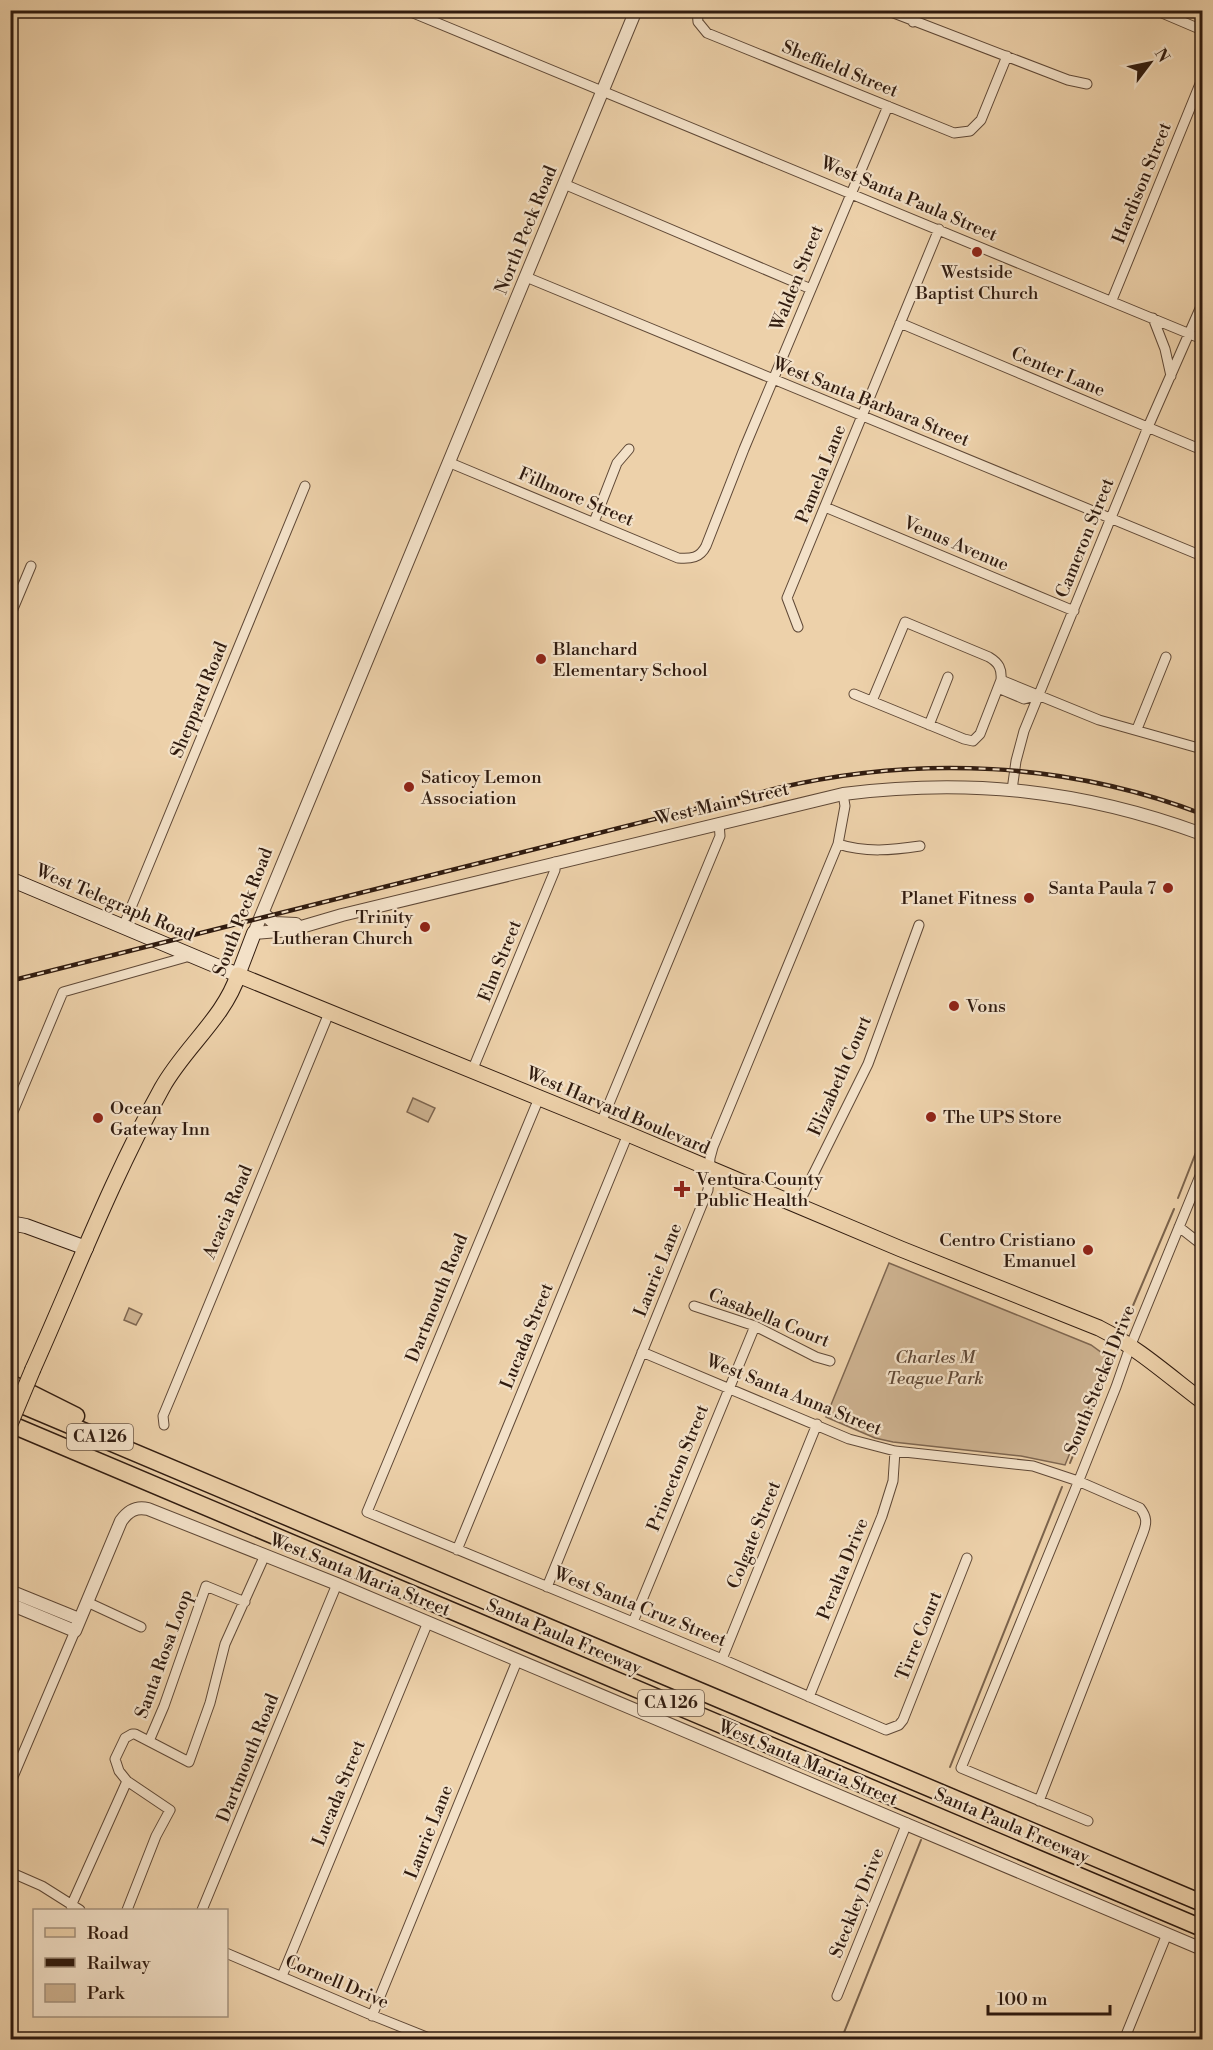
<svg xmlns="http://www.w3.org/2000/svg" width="1213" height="2050" font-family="'Libre Bodoni',serif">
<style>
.green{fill:#cdb290;stroke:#7e6650;stroke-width:1.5}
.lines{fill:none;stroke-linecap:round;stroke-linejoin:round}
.stream{stroke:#7b634c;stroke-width:2}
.minor-casing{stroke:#5f4836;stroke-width:11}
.tertiary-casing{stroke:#5f4836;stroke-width:14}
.secondary-casing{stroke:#301b0f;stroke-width:16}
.primary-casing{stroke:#301b0f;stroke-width:17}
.motorway-casing{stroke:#301b0f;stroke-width:19}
.minor{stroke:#f3e1c8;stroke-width:9}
.tertiary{stroke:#f3e1c8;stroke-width:12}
.secondary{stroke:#f3e1c8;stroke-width:14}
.primary{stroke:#edd1aa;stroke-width:15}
.motorway{stroke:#edd1aa;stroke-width:16}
.rail-casing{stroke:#301b0f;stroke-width:4.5}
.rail{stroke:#f3e1c8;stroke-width:2;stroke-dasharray:7;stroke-linecap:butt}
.primary-bridge-casing{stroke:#301b0f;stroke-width:17;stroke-linecap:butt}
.primary-bridge{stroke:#edd1aa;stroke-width:15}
.poi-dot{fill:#8f2418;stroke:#f3e1c8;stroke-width:2}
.labels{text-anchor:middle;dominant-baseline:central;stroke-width:4.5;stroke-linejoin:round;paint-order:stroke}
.shield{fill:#f3e1c8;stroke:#6a5646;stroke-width:1.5}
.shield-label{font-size:16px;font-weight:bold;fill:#301b0f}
.street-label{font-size:18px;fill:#301b0f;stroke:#f3e1c8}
.poi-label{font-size:18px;fill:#301b0f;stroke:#f3e1c8;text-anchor:start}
.park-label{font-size:18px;font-style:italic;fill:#5f4836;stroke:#f3e1c8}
</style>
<rect width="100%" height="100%" fill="#edd1aa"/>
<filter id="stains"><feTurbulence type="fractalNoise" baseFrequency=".00333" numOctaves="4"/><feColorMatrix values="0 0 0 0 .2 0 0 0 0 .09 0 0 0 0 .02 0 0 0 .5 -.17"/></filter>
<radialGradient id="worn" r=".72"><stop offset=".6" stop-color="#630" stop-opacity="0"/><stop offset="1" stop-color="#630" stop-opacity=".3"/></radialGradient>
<path class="green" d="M413,1098L435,1108L428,1122L407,1112Z
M889,1263L1091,1345L1109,1358L1065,1465L1021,1456L893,1442L875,1438L826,1417Z
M129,1308L142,1314L136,1325L124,1320Z"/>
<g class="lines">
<path class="stream" d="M1178,1198L1202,1137
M1132,1308L1174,1209
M1070,1463L1108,1368
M950,1767L1062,1487
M841,2040L921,1840"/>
<g class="minor-casing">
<path id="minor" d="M406,10L1202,339
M697,10L698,22L707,33L954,133L970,131L981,120L1007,56
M886,10L1068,80L1087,84
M1155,10L1202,30
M913,22L917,10
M564,184L811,289
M526,277L1202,556
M1112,300L1202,79
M1153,318L1165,349L1171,376
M900,323L1202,450
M448,462L678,558C691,559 700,558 706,546L744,449L888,106
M825,507L1074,611
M594,522L617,463L629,449
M10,616L31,566
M798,627L787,598L939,229
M1001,680L1099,720L1202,749
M998,688L1024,699L1039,695
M854,694L964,739L973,741L980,734L1001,680C1002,669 999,663 989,657L905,622L872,701
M929,725L948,677
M1137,729L1166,657
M1012,790L1016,761L1024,731L1148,427L1202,304
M838,844C866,853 893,850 920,846
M123,927L305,486
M472,1071L555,870V862
M539,1098L367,1512L722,1659L886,1730L899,1725L903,1720L967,1558
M10,1119L63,992L190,956
M601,1123L720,836L719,823
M798,1205L868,1064L919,925
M1179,1227L1202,1245
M694,1306L755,1326L816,1357L830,1361
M642,1352L849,1439L895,1451L1033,1466L1078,1481L1140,1508C1147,1517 1147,1523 1143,1533L1039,1801
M164,1425L163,1416L329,1013
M457,1550L628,1134
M547,1587L708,1190L710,1158L713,1147L838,844L845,806L843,794
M87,1602L141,1627
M633,1622L755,1326
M722,1659L817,1424
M809,1697L882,1516L893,1481L895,1451
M149,1741L164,1706L206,1586L245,1602
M127,1781L170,1810L156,1836L127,1910
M10,1784L75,1631
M1088,1821L961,1768L1075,1490L1116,1387L1130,1347L1202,1171
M10,1872L42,1886L80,1910
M71,1906L127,1781L119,1771L115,1759L125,1738L132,1734H135L189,1762L210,1703L225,1644L265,1555
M202,1910L337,1584
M226,1953L369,2014L434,2040
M282,1976L428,1622
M837,1996L907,1823
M372,2016L517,1661
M1124,2040L1167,1934"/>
</g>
<g class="tertiary-casing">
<path id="tertiary" d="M636,10L254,933L291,930L342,915L843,794C970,778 1082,790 1202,834
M263,913L274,923L296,924
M10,1591L79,1619
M10,1604L75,1631L121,1521C128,1511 136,1506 148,1509L337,1584L1202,1949"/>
</g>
<g class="secondary-casing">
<path id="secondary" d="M10,879L238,975L254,933
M10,1223L26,1226L86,1248"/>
</g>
<g class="primary-casing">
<path id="primary" d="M33,1369C75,1275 112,1178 162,1088C184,1048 224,1018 238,975L628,1134L901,1249L1099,1328C1137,1347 1169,1376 1202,1401"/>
</g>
<g class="motorway-casing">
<path id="motorway" d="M10,1383L76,1416
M10,1400L1202,1903
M10,1424L1202,1928"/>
</g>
<use href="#minor" class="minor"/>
<use href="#tertiary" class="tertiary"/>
<use href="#secondary" class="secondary"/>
<use href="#primary" class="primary"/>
<use href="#motorway" class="motorway"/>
<g class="rail-casing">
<path id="rail" d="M10,981L778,788C919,755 1067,762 1202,814"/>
</g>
<use href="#rail" class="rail"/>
<g class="primary-bridge-casing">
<path id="primary-bridge" d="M10,1424L33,1369"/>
</g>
<use href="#primary-bridge" class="primary-bridge"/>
</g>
<g class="poi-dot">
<circle cx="977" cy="252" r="6"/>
<circle cx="541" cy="659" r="6"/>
<circle cx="409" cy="787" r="6"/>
<circle cx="1168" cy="888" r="6"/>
<circle cx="1029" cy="898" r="6"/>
<circle cx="425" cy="927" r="6"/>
<circle cx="954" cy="1006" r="6"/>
<circle cx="931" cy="1117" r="6"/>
<circle cx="98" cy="1118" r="6"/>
<path d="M679 1180h6v6h6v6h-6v6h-6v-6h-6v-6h6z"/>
<circle cx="1088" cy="1250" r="6"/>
</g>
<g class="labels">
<g class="shield">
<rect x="67" y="1424" width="66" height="26" rx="4.5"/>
<rect x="638" y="1690" width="66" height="26" rx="4.5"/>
</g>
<g class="shield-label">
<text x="100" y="1437">CA 126</text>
<text x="671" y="1703">CA 126</text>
</g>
<g class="street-label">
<text transform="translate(840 69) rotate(22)">Sheffield Street</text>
<text transform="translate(1142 183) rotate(-68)">Hardison Street</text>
<text transform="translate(909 199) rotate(23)">West Santa Paula Street</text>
<text transform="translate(526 230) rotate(-68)">North Peck Road</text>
<text transform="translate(797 278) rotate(-68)">Walden Street</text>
<text transform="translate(1058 372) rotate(23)">Center Lane</text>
<text transform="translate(871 402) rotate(22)">West Santa Barbara Street</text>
<text transform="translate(821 474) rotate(-68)">Pamela Lane</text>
<text transform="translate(576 497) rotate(23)">Fillmore Street</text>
<text transform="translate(1085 538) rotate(-68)">Cameron Street</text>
<text transform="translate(956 544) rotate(23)">Venus Avenue</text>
<text transform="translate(199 700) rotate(-68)">Sheppard Road</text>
<text transform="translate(722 804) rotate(-13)">West Main Street</text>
<text transform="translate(115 903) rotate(23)">West Telegraph Road</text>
<text transform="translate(243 912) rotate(-69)">South Peck Road</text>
<text transform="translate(500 961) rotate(-68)">Elm Street</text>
<text transform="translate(840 1076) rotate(-66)">Elizabeth Court</text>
<text transform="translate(618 1111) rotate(23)">West Harvard Boulevard</text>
<text transform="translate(228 1212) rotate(-67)">Acacia Road</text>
<text transform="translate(658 1270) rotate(-68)">Laurie Lane</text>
<text transform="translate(437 1298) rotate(-68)">Dartmouth Road</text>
<text transform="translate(769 1318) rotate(22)">Casabella Court</text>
<text transform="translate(527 1336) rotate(-68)">Lucada Street</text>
<text transform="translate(1100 1380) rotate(-68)">South Steckel Drive</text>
<text transform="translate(794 1395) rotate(22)">West Santa Anna Street</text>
<text transform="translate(678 1468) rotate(-68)">Princeton Street</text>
<text transform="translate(754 1535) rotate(-68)">Colgate Street</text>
<text transform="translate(843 1569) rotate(-68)">Peralta Drive</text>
<text transform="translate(360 1575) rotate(22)">West Santa Maria Street</text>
<text transform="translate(640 1607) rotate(22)">West Santa Cruz Street</text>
<text transform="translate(919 1636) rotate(-68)">Tirre Court</text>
<text transform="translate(564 1637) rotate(23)">Santa Paula Freeway</text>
<text transform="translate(164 1654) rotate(-70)">Santa Rosa Loop</text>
<text transform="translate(248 1758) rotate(-68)">Dartmouth Road</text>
<text transform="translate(808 1763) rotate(23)">West Santa Maria Street</text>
<text transform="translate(339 1793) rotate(-68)">Lucada Street</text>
<text transform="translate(1012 1826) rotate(23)">Santa Paula Freeway</text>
<text transform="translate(429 1832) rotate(-68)">Laurie Lane</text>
<text transform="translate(857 1903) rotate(-68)">Steckley Drive</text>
<text transform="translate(337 1982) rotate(23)">Cornell Drive</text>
</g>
<g class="poi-label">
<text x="977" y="272" text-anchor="middle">Westside<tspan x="977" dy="21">Baptist Church</tspan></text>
<text x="553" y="649">Blanchard<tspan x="553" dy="21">Elementary School</tspan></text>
<text x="421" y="777">Saticoy Lemon<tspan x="421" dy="21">Association</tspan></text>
<text x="1156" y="888" text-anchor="end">Santa Paula 7</text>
<text x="1017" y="898" text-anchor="end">Planet Fitness</text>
<text x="413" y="917" text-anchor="end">Trinity<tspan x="413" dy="21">Lutheran Church</tspan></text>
<text x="966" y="1006">Vons</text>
<text x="110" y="1108">Ocean<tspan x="110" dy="21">Gateway Inn</tspan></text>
<text x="943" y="1117">The UPS Store</text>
<text x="696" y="1179">Ventura County<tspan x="696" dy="21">Public Health</tspan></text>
<text x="1076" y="1240" text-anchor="end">Centro Cristiano<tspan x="1076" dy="21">Emanuel</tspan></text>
</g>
<g class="park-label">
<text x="935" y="1357">Charles M<tspan x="935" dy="21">Teague Park</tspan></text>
</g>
</g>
<rect width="1213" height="2050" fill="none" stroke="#edd1aa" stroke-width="36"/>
<rect x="12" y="12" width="1189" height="2026" fill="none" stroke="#301b0f" stroke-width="3"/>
<rect x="18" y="18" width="1177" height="2014" fill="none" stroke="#301b0f" stroke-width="1.5"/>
<rect x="33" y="1909" width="195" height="108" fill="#f3e1c8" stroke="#a5927e" stroke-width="1.5"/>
<rect x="45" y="1928" width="30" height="9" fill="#edd1aa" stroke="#a5927e" stroke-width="1.5"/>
<text x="87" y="1939" font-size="18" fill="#301b0f">Road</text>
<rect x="45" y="1958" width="30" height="9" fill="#301b0f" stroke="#a5927e" stroke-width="1.5"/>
<text x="87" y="1969" font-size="18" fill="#301b0f">Railway</text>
<rect x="45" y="1984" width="30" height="18" fill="#cdb290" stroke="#a5927e" stroke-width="1.5"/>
<text x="87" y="1999" font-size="18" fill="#301b0f">Park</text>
<g transform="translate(1150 63) rotate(58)" stroke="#f3e1c8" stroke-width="4.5" paint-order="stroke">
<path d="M0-4.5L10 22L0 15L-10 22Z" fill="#301b0f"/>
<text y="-9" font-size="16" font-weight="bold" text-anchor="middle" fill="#301b0f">N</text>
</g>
<path d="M988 2005v9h122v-9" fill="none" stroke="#301b0f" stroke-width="3"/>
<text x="997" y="2005" font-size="18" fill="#301b0f" stroke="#f3e1c8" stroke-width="4.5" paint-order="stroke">100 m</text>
<rect width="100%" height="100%" filter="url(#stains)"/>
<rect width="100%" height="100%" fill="url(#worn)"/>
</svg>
